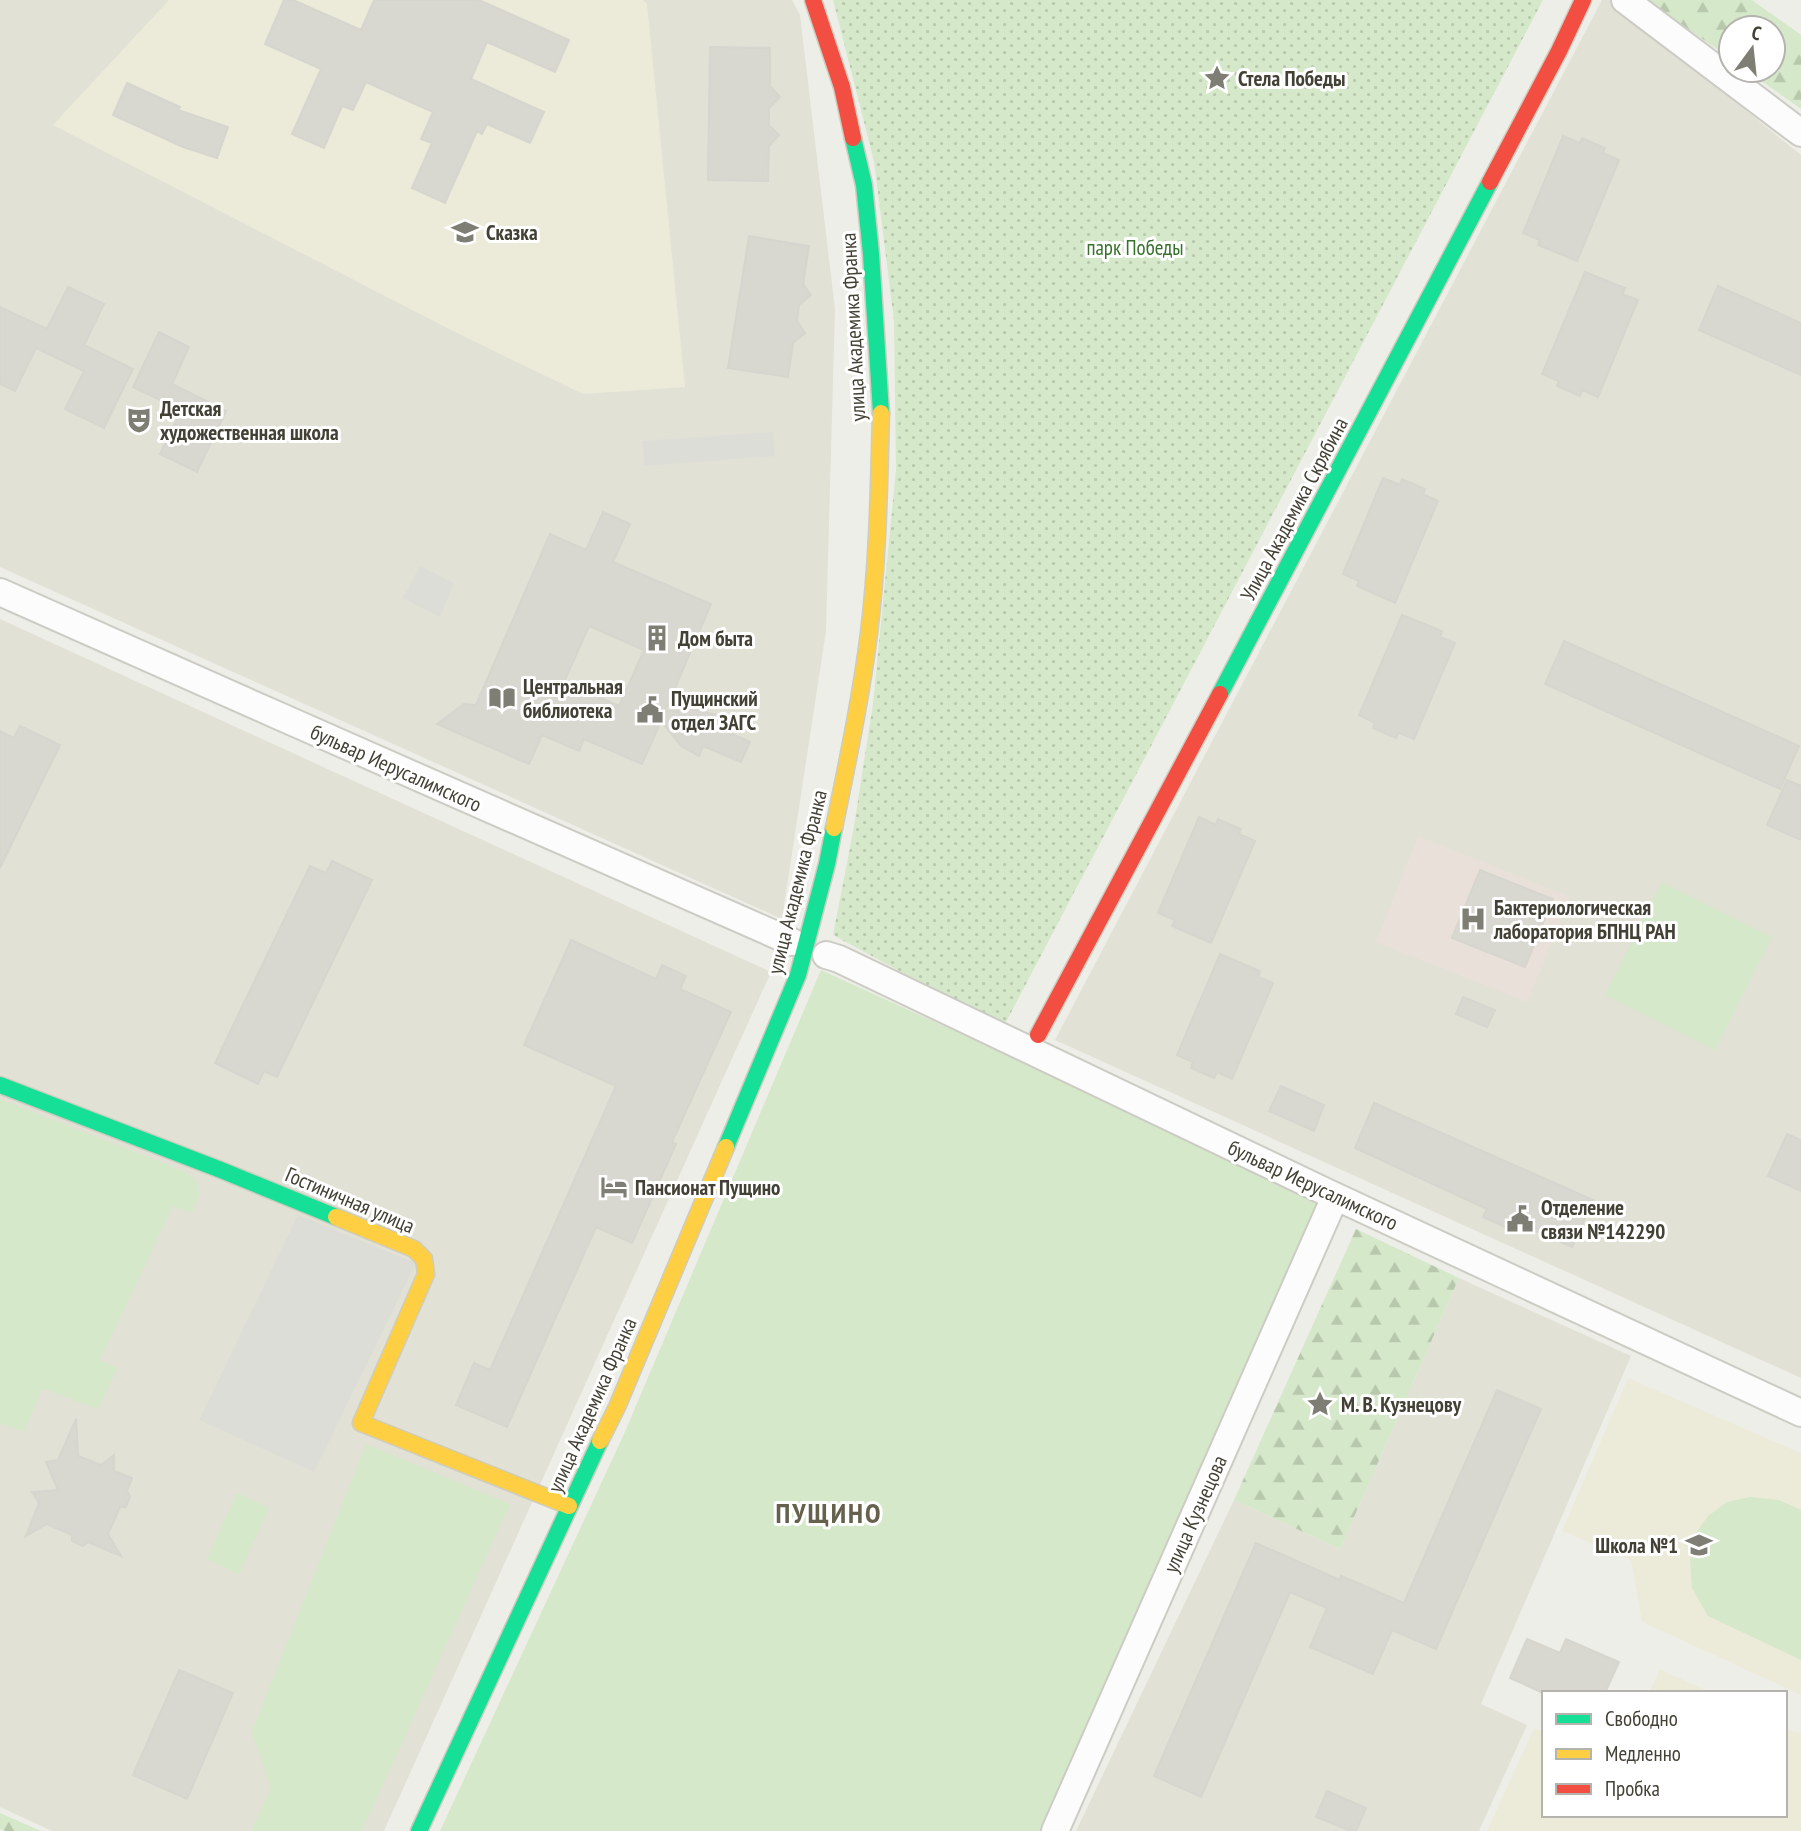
<svg xmlns="http://www.w3.org/2000/svg" width="1801" height="1831" font-family="'PT Sans Narrow',sans-serif">
<style>
.residential{fill:#e2e1d5}
.education{fill:#ecebda}
.medical{fill:#e9e0d9}
.green{fill:#d5e8c9}
.forest{fill:url(#forest-firs)}
.park{fill:url(#park-dots)}
.parking{fill:#ddddd8}
.building{fill:#d8d7d0;stroke:#d6d5ce;stroke-width:2;fill-rule:evenodd}
.lines{fill:none;stroke-linecap:round;stroke-linejoin:round}
.street-casing{stroke:#ccccc5;stroke-width:30}
.fast-casing{stroke:#cdccbf;stroke-width:19}
.slow-casing{stroke:#cdccbf;stroke-width:19}
.jam-casing{stroke:#cdccbf;stroke-width:19}
.street{stroke:#fcfcfc;stroke-width:26}
.fast{stroke:#16e098;stroke-width:16}
.slow{stroke:#ffcf43;stroke-width:16}
.jam{stroke:#f24e42;stroke-width:16}
.labels{text-anchor:middle;dominant-baseline:central;stroke-width:6;stroke-linejoin:round;paint-order:stroke}
.poi-label{font-size:21px;font-weight:bold;fill:#434135;stroke:#fff;text-anchor:start}
.park-label{font-size:21px;fill:#37712c;stroke:#fff}
.street-label{font-size:21px;fill:#434135;stroke:#fff}
.district-label{font-size:28px;font-weight:bold;letter-spacing:2px;fill:#65614d;stroke:#fff}
</style>
<defs>
<pattern id="forest-firs" width="22" height="20" patternUnits="userSpaceOnUse" patternTransform="scale(1.75)"><rect width="22" height="20" fill="#d5e8c9"/><path d="M5 1l3.5 6h-7zM16 11l3.5 6h-7z" fill="#b8c8ad"/></pattern>
<pattern id="park-dots" width="8" height="8" patternUnits="userSpaceOnUse" patternTransform="scale(1.75)"><rect width="8" height="8" fill="#d5e8c9"/><path d="M2 2h.1M6 6h.1" fill="none" stroke="#b8c8ad" stroke-width="1.8" stroke-linecap="round"/></pattern>
</defs>
<rect width="100%" height="100%" fill="#eeeee8"/>
<path class="residential" d="M0,0H792L800,15L835,309L826,631L782,919L0,567Z
M1602,0H1609L1801,155V1378L1055,1040Z
M0,619L771,972L384,1831H52L0,1807Z
M1459,1278L1631,1356L1481,1704L1527,1725L1479,1831H1076L1234,1500L1340,1549Z"/>
<path class="education" d="M169,0H643L647,4L685,387L583,394L455,332L53,125Z
M1628,1378L1801,1453V1695L1642,1622L1631,1560L1562,1531Z
M1660,1669L1711,1693H1649Z
M1785,1727L1801,1734V1831H1487L1534,1728L1544,1732V1815H1785Z"/>
<path class="medical" d="M1418,836L1570,897L1527,1002L1376,942Z"/>
<path class="green" d="M1662,882L1772,937L1715,1050L1605,995Z
M821,970L1293,1185L1326,1192L1049,1831H440L624,1434Z
M0,1099L184,1171L198,1182L199,1196L192,1213L173,1206L100,1360L117,1368L98,1409L42,1388L24,1432L0,1423Z
M366,1444L510,1504L362,1831H251L271,1789L252,1732Z
M237,1493L269,1508L239,1574L207,1559Z
M1750,1497L1779,1500L1801,1510V1660L1708,1616L1692,1588L1690,1561L1695,1534L1708,1516L1727,1502Z"/>
<path class="forest" d="M1647,0H1752L1801,35V109L1746,70H1773V28H1731V59Z
M1356,1229L1459,1278L1340,1549L1234,1500Z
M0,1813L41,1831H5L0,1829Z"/>
<path class="park" d="M833,0H1543L1005,1024L951,999L833,935L853,832L873,704L896,470L894,321L874,161Z"/>
<path class="parking" d="M773,432L775,456L645,466L642,441Z
M420,566L454,583L440,617L403,598Z
M298,1215L416,1263L314,1472L199,1420Z"/>
<path class="building" d="M284,0H293L361,30L374,0H479L569,40L555,72L487,42L471,79L544,112L530,143L487,124L482,134L477,131L445,203L412,188L432,143L421,139L433,112L366,82L353,110L342,106L324,148L292,134L321,69L265,44Z
M710,47L770,48V86L780,97L769,108V125L779,135L769,146L768,181L708,180Z
M127,83L180,107L178,110L228,127L217,158L183,147L113,115Z
M1563,136L1580,143L1582,138L1605,148L1603,153L1619,160L1577,261L1538,245L1540,240L1523,233Z
M749,236L809,246L803,284L811,295L799,305L797,321L805,333L793,343L788,377L728,368Z
M1585,272L1625,288L1622,294L1638,300L1598,397L1582,390L1580,396L1557,386L1559,381L1542,374Z
M1718,286L1801,323V375L1699,330Z
M68,287L104,304L84,345L133,369L104,428L65,409L84,371L36,348L15,391L0,384V307L47,329Z
M159,332L189,347L172,384L226,411L197,472L160,454L181,410L133,387Z
M1383,478L1400,485L1402,479L1425,489L1423,494L1438,501L1395,603L1357,586L1359,581L1343,574Z
M603,512L630,524L613,562L711,604L665,711L697,710L716,715L712,725L750,742L741,762L703,746L699,756L681,746L661,721L642,764L584,739L579,751L542,735L529,764L437,724L464,704L476,705L550,534L586,550ZM589,626L644,650L619,706L564,682Z
M1402,615L1442,631L1440,637L1455,643L1414,739L1399,733L1396,738L1373,728L1375,723L1359,715Z
M1564,641L1799,746L1780,789L1545,684Z
M20,726L60,745L0,868V731L14,738Z
M1787,780L1801,786V840L1767,825Z
M1199,817L1216,825L1218,819L1241,829L1239,834L1255,841L1211,943L1172,926L1175,920L1158,913Z
M332,861L372,880L277,1077L264,1071L258,1084L215,1063L310,866L326,873Z
M1480,870L1553,899L1525,967L1452,938Z
M571,940L656,979L662,965L686,976L680,989L731,1012L672,1142L676,1144L632,1243L596,1227L507,1427L456,1405L474,1363L490,1370L616,1086L524,1045Z
M1220,954L1260,971L1258,977L1273,983L1232,1079L1217,1072L1214,1078L1191,1068L1193,1062L1177,1055Z
M1463,997L1495,1010L1487,1027L1456,1014Z
M1281,1086L1324,1105L1314,1131L1269,1111Z
M1374,1103L1593,1200L1572,1247L1509,1219L1505,1227L1483,1217L1487,1209L1355,1148Z
M1787,1134L1801,1140V1191L1768,1176Z
M1497,1390L1541,1409L1436,1649L1392,1630L1373,1674L1310,1647L1327,1608L1290,1592L1201,1797L1154,1776L1256,1543L1340,1580L1341,1576L1404,1603Z
M76,1419L78,1456L101,1465L114,1455V1471L132,1478L127,1491L130,1496L126,1507H120L108,1534L121,1556L88,1542L83,1546L72,1541V1535L47,1524L26,1536L39,1503L32,1492L58,1490L46,1462L58,1460Z
M1527,1639L1560,1653L1566,1639L1619,1662L1605,1693H1543L1510,1678Z
M179,1670L233,1693L187,1799L133,1775Z
M1327,1791L1366,1808L1356,1831H1351L1316,1817Z"/>
<g class="lines">
<g class="street-casing">
<path id="street" d="M1625,0L1801,133
M0,592L270,712L792,942
M826,955L839,959L1326,1192L1801,1413
M1055,1831L1335,1197"/>
</g>
<g class="fast-casing">
<path id="fast" d="M853,138L864,185L871,254L881,413
M1220,694L1490,182
M0,1085L221,1170L336,1217
M726,1147L798,975L827,864L834,828
M419,1831L600,1441"/>
</g>
<g class="slow-casing">
<path id="slow" d="M834,828C847,764 861,698 869,633C878,560 879,486 881,413
M336,1217L414,1249L424,1259L426,1274L361,1423L569,1506
M600,1441L617,1407L726,1147"/>
</g>
<g class="jam-casing">
<path id="jam" d="M813,0L842,87L853,138
M1490,182L1559,51L1583,0
M1038,1035L1220,694"/>
</g>
<use href="#street" class="street"/>
<use href="#fast" class="fast"/>
<use href="#slow" class="slow"/>
<use href="#jam" class="jam"/>
</g>
<defs>
<g id="sight-bare" transform="scale(2.1)"><path d="M0-6L1.8-2.2L6-1.7L2.9 1.2L3.7 5.4L0 3.3L-3.7 5.4L-2.9 1.2L-6-1.7L-1.8-2.2Z" fill="#7f7e74" stroke="#fff" stroke-width="2.5" paint-order="stroke"/></g>
<g id="school-bare" transform="scale(2.1)"><path d="M0-5L7-2L0 1L-7-2ZM-4 1L0 2.5L4 1V4Q0 6-4 4Z" fill="#7f7e74" stroke="#fff" stroke-width="2.5" paint-order="stroke"/></g>
<g id="theatre-bare" transform="scale(2.1)"><path d="M-5-5.5Q0-4 5-5.5V0Q5 5 0 6Q-5 5-5 0ZM-3.3-2.5H-1v1.5H-3.3ZM1-2.5H3.3v1.5H1ZM-2.8 1Q0 5.5 2.8 1Z" fill="#7f7e74" stroke="#fff" stroke-width="2.5" paint-order="stroke"/></g>
<g id="building-bare" transform="scale(2.1)"><path d="M-4-6H4V6H1V3H-1V6H-4ZM-2.5-4.3h1.7v1.8h-1.7ZM.8-4.3h1.7v1.8H.8ZM-2.5-1h1.7V.8h-1.7ZM.8-1h1.7V.8H.8Z" fill="#7f7e74" stroke="#fff" stroke-width="2.5" paint-order="stroke"/></g>
<g id="library-bare" transform="scale(2.1)"><path d="M-6-4Q-3-5.5-.7-3.5V5Q-3 3-6 4ZM6-4Q3-5.5 .7-3.5V5Q3 3 6 4Z" fill="#7f7e74" stroke="#fff" stroke-width="2.5" paint-order="stroke"/></g>
<g id="civic-bare" transform="scale(2.1)"><path d="M-.6-6.5H3V-4.5H.6V-3L4-1V1h2V6H-6V1h2V-1L-.6-3ZM-1.2 2.5V6h2.4V2.5Z" fill="#7f7e74" stroke="#fff" stroke-width="2.5" paint-order="stroke"/></g>
<g id="hospital-bare" transform="scale(2.1)"><path d="M-5-5h3v3.5h4V-5h3V5h-3V1.5h-4V5h-3Z" fill="#7f7e74" stroke="#fff" stroke-width="2.5" paint-order="stroke"/></g>
<g id="hotel-bare" transform="scale(2.1)"><path d="M-6-4.5h1.5V1H6V5H4.5V3h-9V5H-6ZM-4 0a1.8 1.8 0 1 1 3.6 0ZM.5 0V-2.5h3Q6-2.5 6 0Z" fill="#7f7e74" stroke="#fff" stroke-width="2.5" paint-order="stroke"/></g>
</defs>
<g fill-rule="evenodd">
<use href="#sight-bare" x="1217" y="78"/>
<use href="#school-bare" x="465" y="232"/>
<use href="#theatre-bare" x="139" y="420"/>
<use href="#building-bare" x="657" y="638"/>
<use href="#library-bare" x="502" y="698"/>
<use href="#civic-bare" x="650" y="710"/>
<use href="#hospital-bare" x="1473" y="919"/>
<use href="#hotel-bare" x="614" y="1187"/>
<use href="#civic-bare" x="1520" y="1219"/>
<use href="#sight-bare" x="1320" y="1404"/>
<use href="#school-bare" x="1699" y="1545"/>
</g>
<g class="labels">
<g class="poi-label">
<text x="1238" y="78">Стела Победы</text>
<text x="486" y="232">Сказка</text>
<text x="160" y="408">Детская<tspan x="160" dy="24">художественная школа</tspan></text>
<text x="678" y="638">Дом быта</text>
<text x="523" y="686">Центральная<tspan x="523" dy="24">библиотека</tspan></text>
<text x="671" y="698">Пущинский<tspan x="671" dy="24">отдел ЗАГС</tspan></text>
<text x="1494" y="907">Бактериологическая<tspan x="1494" dy="24">лаборатория БПНЦ РАН</tspan></text>
<text x="635" y="1187">Пансионат Пущино</text>
<text x="1541" y="1207">Отделение<tspan x="1541" dy="24">связи №142290</tspan></text>
<text x="1341" y="1404">М. В. Кузнецову</text>
<text x="1678" y="1545" text-anchor="end">Школа №1</text>
</g>
<g class="park-label">
<text x="1135" y="247">парк Победы</text>
</g>
<g class="street-label">
<text transform="translate(853 327) rotate(-93)">улица Академика Франка</text>
<text transform="translate(1294 509) rotate(-62)">Улица Академика Скрябина</text>
<text transform="translate(396 768) rotate(24)">бульвар Иерусалимского</text>
<text transform="translate(797 882) rotate(-76)">улица Академика Франка</text>
<text transform="translate(1313 1185) rotate(25)">бульвар Иерусалимского</text>
<text transform="translate(350 1200) rotate(23)">Гостиничная улица</text>
<text transform="translate(592 1405) rotate(-66)">улица Академика Франка</text>
<text transform="translate(1195 1514) rotate(-66)">улица Кузнецова</text>
</g>
<g class="district-label">
<text x="829" y="1512">ПУЩИНО</text>
</g>
</g>
<rect x="1542" y="1691" width="245" height="126" fill="#ffffff" stroke="#b4b3ae" stroke-width="2"/>
<rect x="1556" y="1714" width="35" height="10" fill="#16e098" stroke="#b4b3ae" stroke-width="2"/>
<text x="1605" y="1726" font-size="21" fill="#434135">Свободно</text>
<rect x="1556" y="1749" width="35" height="10" fill="#ffcf43" stroke="#b4b3ae" stroke-width="2"/>
<text x="1605" y="1761" font-size="21" fill="#434135">Медленно</text>
<rect x="1556" y="1784" width="35" height="10" fill="#f24e42" stroke="#b4b3ae" stroke-width="2"/>
<text x="1605" y="1796" font-size="21" fill="#434135">Пробка</text>
<g transform="translate(1752 49) rotate(15)"><circle r="33" fill="#ffffff" stroke="#b4b3ae" stroke-width="2"/>
<path d="M0-5L12 26L0 18L-12 26Z" fill="#7f7e74"/>
<text y="-10" font-size="19" font-weight="bold" text-anchor="middle" fill="#434135">С</text>
</g>
</svg>
